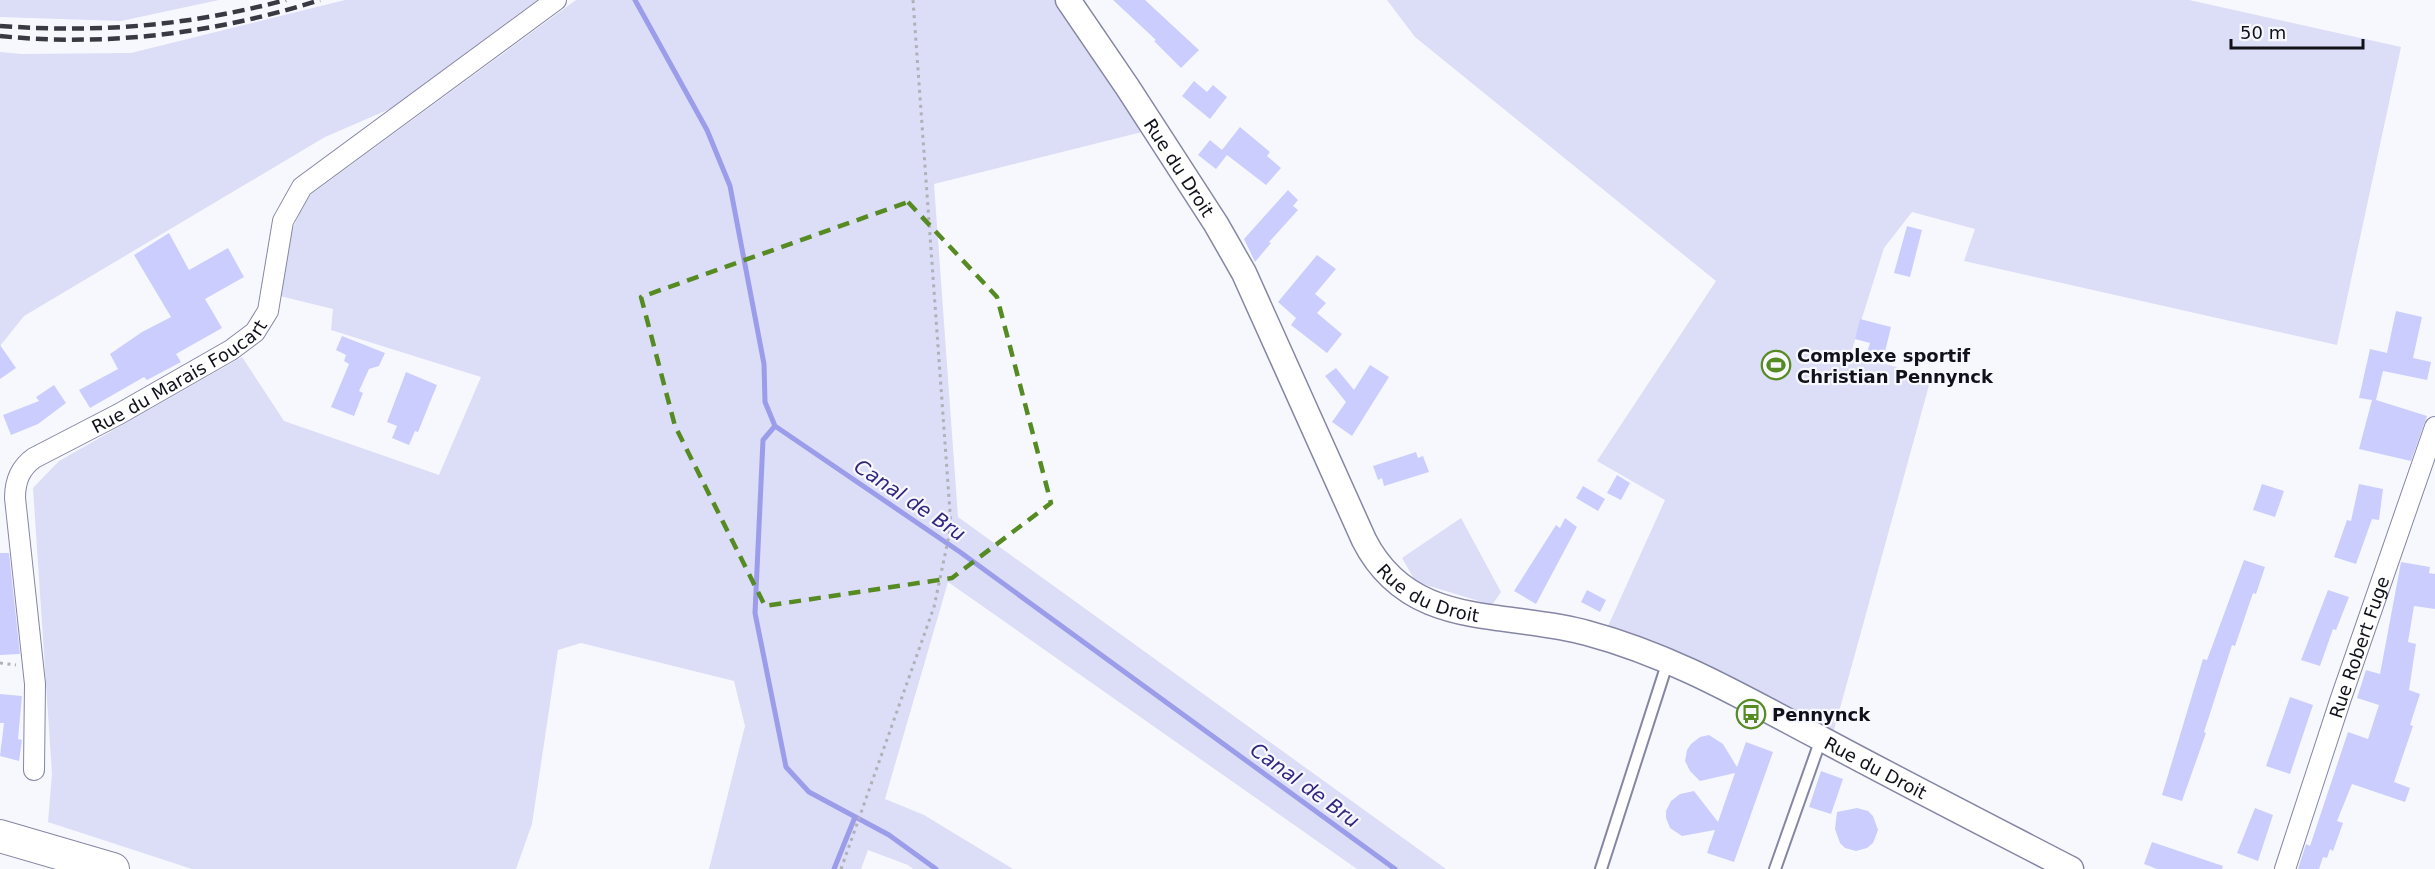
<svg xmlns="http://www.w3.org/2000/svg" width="2435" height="869" font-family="'DejaVu Sans',sans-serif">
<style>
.green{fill:#dcddf6}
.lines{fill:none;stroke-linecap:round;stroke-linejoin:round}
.stream{stroke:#9b9cea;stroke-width:5}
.building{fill:#cbcdfe}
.service-casing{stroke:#8586a4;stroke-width:14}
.minor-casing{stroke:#8586a4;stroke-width:22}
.tertiary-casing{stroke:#8586a4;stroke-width:27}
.primary-casing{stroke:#8586a4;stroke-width:34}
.path{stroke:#b0b1b8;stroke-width:3;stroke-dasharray:3 4.5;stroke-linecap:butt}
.service{stroke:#fff;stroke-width:10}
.minor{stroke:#fff;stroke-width:20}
.tertiary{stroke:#fff;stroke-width:24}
.primary{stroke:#fff;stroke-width:32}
.rail{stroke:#383942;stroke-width:4.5;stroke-dasharray:12 6;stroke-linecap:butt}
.marked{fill:none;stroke:#568a22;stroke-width:4.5;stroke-dasharray:12 8;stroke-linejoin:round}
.labels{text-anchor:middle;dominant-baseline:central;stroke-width:4.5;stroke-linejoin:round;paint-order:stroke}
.street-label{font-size:18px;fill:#10111b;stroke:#f7f8fe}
.poi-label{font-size:18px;font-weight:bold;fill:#10111b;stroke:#f7f8fe;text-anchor:start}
.water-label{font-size:20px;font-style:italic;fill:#33267f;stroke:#f7f8fe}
</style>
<rect width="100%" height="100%" fill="#f7f8fe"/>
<path class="green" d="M0,0H219L121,21L0,17Z
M345,0H537L392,108L325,137L24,316L0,346V52L21,54L131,53Z
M576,0H1055L1146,131L934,184L958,517L1446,869H1357L948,582L885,799L924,815L1013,869H913L908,865L868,850L861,869H709L745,726L734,681L581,643L558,650L532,824L516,869H192L48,822L52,774L33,488L59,461L242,357L284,421L439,475L481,377L331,330L333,309L280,296L290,235L306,198Z
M1387,0H2189L2401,47L2337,345L1964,261L1975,229L1912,212L1884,248L1851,353L1931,378L1834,730L1608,626L1665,500L1597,461L1716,281L1415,37Z
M1461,518L1501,592L1492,605L1416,582L1402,558Z"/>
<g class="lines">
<path class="stream" d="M635,0L707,130L730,186L764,364L765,402L775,426L960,552L1395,869
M775,426L763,440L755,613L786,767L809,792L889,835L936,869
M834,869L855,817"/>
</g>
<path class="building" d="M1113,0H1145L1199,50L1181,68L1154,41L1156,40Z
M1194,81L1207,92L1213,85L1227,97L1210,119L1182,96Z
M1240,127L1270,152L1267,156L1281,168L1266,185L1227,155L1216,169L1198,155L1210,140L1222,150Z
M1288,190L1298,200L1293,206L1298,210L1269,242L1271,243L1255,262L1244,239Z
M1907,226L1922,230L1910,277L1894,273Z
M169,233L189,270L228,248L244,277L205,299L222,328L176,354L181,362L147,380L144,377L90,408L79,390L118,369L110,354L142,332L171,317L134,255Z
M1317,255L1336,269L1315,294L1326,303L1317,313L1342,334L1327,353L1291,325L1296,318L1278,302Z
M2396,311L2422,317L2413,358L2431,362L2427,380L2383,371L2376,400L2427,416L2411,461L2359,449L2372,400L2359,398L2370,349L2387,353Z
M1860,319L1891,327L1883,360L1866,356L1870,343L1855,339Z
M342,336L385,353L379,366L369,369L359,391L363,393L354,416L331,407L349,364L344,361L346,355L336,350Z
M0,345L16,368L0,379Z
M1370,365L1389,377L1352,436L1332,422L1346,402L1325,376L1336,368L1354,390Z
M406,372L437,385L418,432L415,431L409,445L392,438L397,426L387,422Z
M54,385L66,403L38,424L11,435L3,415L39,401L36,397Z
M1416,452L1418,458L1423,456L1429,472L1384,486L1382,478L1378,480L1373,466Z
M1617,475L1630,483L1621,500L1607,493Z
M2262,484L2284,491L2275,517L2253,510Z
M2359,484L2383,489L2379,520L2372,519L2356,564L2334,557L2347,520L2351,521Z
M1583,486L1605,499L1598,511L1576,498Z
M1565,518L1577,527L1536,604L1514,591L1556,525L1560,528Z
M0,553H9L20,654L0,655Z
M2244,560L2265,567L2256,594L2253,593L2235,646L2232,645L2204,732L2206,733L2182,801L2162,795L2203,659L2207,660Z
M2401,562L2430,567L2429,573L2435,574V609L2414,606L2408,642L2416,644L2409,690L2420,694L2410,725L2413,726L2394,782L2410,788L2405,802L2352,784L2337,821L2343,823L2333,851L2330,849L2327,858L2323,857L2319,869H2298L2306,844L2310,846L2348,732L2368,739L2379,705L2357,698L2366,670L2380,674Z
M1587,590L1606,600L1600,612L1581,602Z
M2328,590L2349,597L2336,630L2333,629L2320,666L2301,660Z
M0,694L22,696L18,739L22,740L19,761L0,756L4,723H0Z
M2290,697L2313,705L2290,774L2266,766Z
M1709,735L1723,744L1737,767L1746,742L1773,752L1734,862L1707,853L1715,830L1682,836L1670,828L1666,818V811L1671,801L1680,794L1694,791L1718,822L1735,773L1700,781L1690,771L1685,761L1687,750L1691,744L1700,737Z
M1821,771L1843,779L1831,814L1809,807Z
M1857,808L1868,811L1873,816L1878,830L1873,843L1867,848L1856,851L1845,848L1840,843L1835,829L1837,812Z
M2255,808L2273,815L2258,861L2237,853Z
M2152,842L2223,866L2222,869H2157L2144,864Z"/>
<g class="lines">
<g class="service-casing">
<path id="service" d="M1601,869L1668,661
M1775,869L1821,739"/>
</g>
<g class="minor-casing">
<g id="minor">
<path id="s1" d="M34,770L35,684L15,498C15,481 20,468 34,458L119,414L231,350L255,332L268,311L283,221L302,187L556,0"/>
<path id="s2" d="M2285,869L2341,698L2435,427"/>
</g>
</g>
<g class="tertiary-casing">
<g id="tertiary">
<path id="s3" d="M1068,0L1128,88L1216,224L1244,273L1364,540C1410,631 1504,610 1587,633C1673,656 1744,698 1822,739C1904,783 1988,826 2071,869"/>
</g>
</g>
<g class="primary-casing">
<path id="primary" d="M0,836L113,869"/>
</g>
<path class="path" d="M0,663L16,665
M841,869L934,607L951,526L913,0"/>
<use href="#service" class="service"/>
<use href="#minor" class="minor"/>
<use href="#tertiary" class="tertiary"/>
<use href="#primary" class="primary"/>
<path class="rail" d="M0,26C102,33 186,26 286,0
M0,36C108,47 217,33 320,0"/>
</g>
<path class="marked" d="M908,202L997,297L1051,503L952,578L765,606L675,426L641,297Z"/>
<defs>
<g id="stadium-ring" transform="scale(1.5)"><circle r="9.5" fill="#f7f8fe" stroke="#568a22" stroke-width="1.5"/><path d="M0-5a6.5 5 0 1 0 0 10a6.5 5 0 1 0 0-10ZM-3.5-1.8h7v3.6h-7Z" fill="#568a22"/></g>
<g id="bus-ring" transform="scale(1.5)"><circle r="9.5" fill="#f7f8fe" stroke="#568a22" stroke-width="1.5"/><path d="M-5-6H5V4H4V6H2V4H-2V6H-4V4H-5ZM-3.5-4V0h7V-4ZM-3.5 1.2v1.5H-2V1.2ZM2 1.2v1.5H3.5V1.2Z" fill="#568a22"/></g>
</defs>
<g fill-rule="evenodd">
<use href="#stadium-ring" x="1776" y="365"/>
<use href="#bus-ring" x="1751" y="714"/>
</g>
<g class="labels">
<g class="street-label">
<text stroke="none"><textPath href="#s3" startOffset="201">Rue du Droit</textPath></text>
<text stroke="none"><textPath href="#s1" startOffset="486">Rue du Marais Foucart</textPath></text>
<text stroke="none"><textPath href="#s3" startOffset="705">Rue du Droit</textPath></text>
<text stroke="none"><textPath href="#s2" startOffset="234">Rue Robert Fuge</textPath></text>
<text stroke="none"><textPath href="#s3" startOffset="1190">Rue du Droit</textPath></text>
</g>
<g class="poi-label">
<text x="1797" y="355">Complexe sportif<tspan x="1797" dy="21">Christian Pennynck</tspan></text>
<text x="1772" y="714">Pennynck</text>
</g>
<g class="water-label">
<text transform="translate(910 500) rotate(34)">Canal de Bru</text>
<text transform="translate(1305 785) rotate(36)">Canal de Bru</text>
</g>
</g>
<path d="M2231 39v9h132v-9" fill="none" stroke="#10111b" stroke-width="3"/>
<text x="2240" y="39" font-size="18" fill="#10111b" stroke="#f7f8fe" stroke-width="4.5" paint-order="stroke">50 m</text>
</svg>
